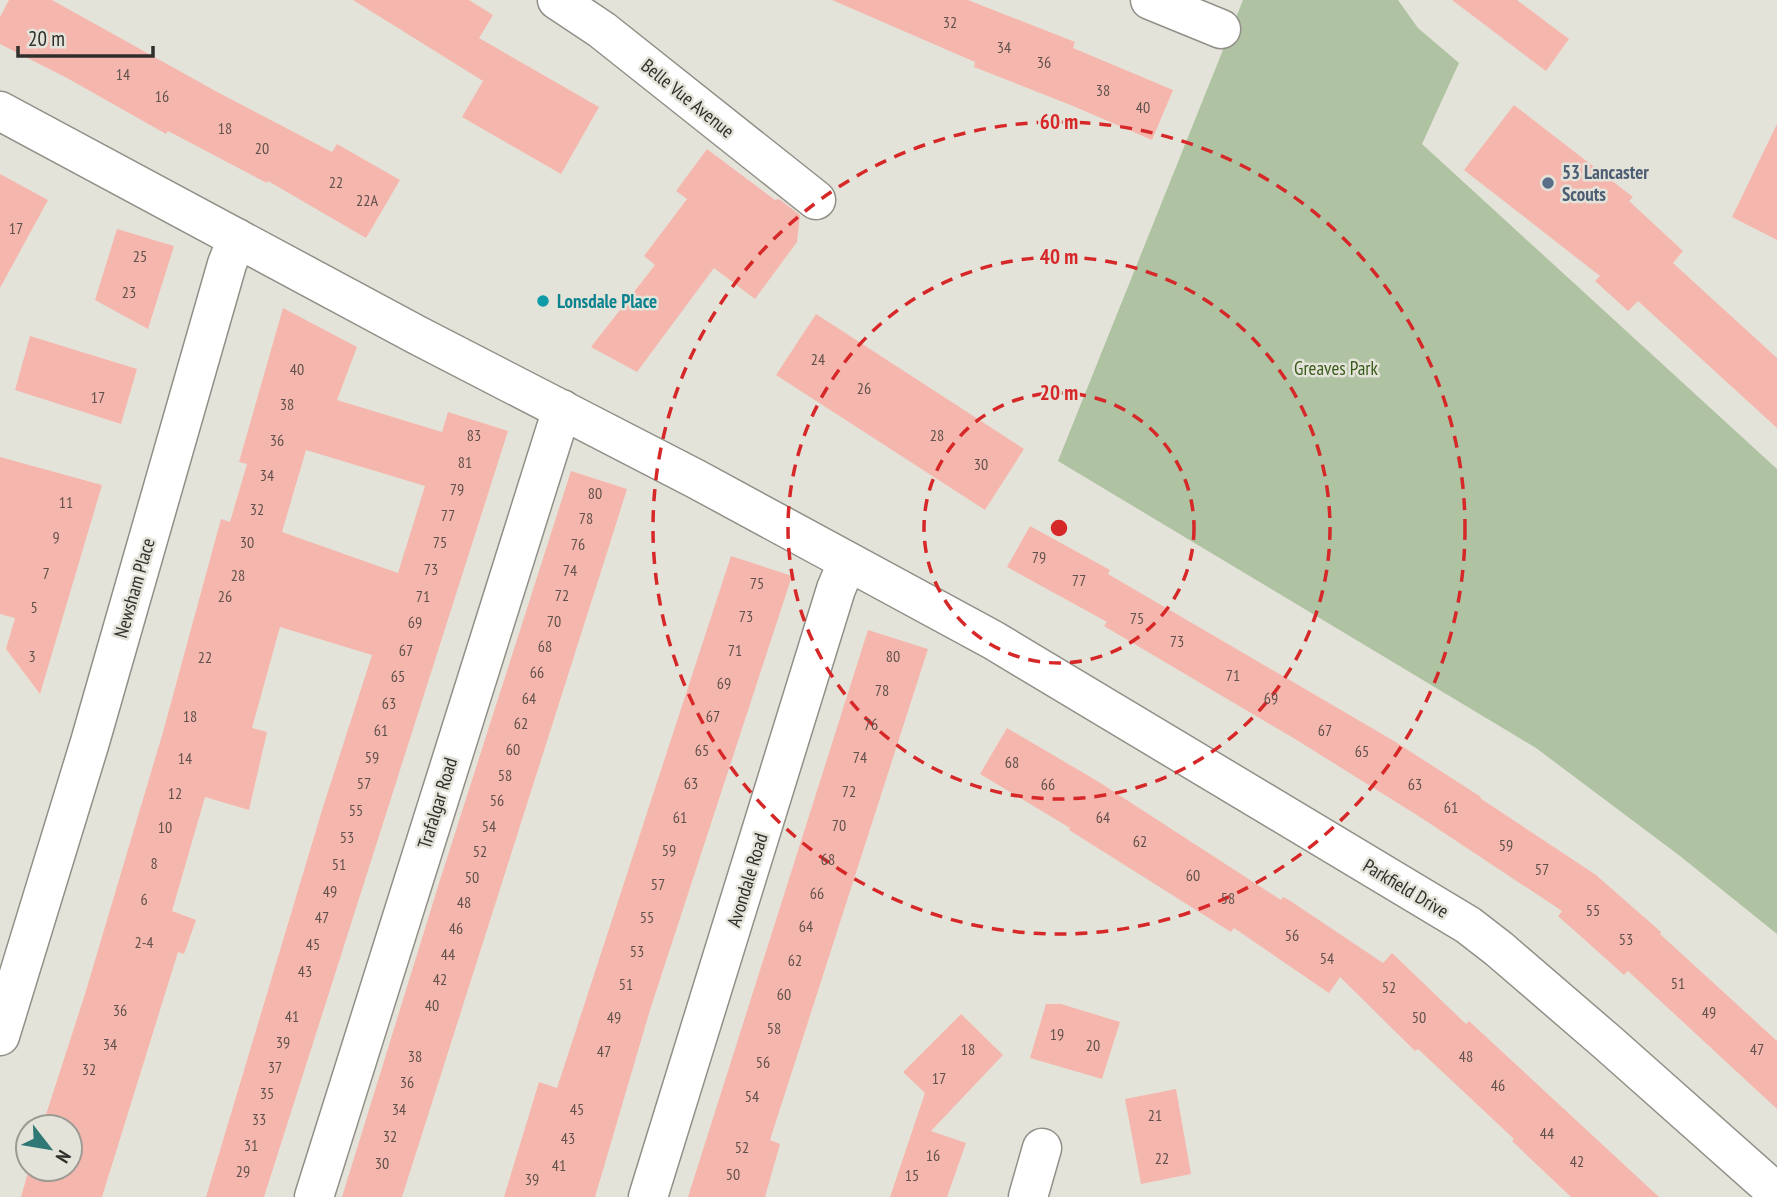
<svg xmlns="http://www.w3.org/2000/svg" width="1777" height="1197" font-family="'PT Sans Narrow',sans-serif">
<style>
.green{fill:#afc3a3}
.building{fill:#f5b7ad;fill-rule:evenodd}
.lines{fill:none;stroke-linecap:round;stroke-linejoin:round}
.street-casing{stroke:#918f87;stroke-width:41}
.street{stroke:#fff;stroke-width:38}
.ring{fill:none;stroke:#d62828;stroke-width:3.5;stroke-dasharray:12 9}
.service-dot{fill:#5c6f8a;stroke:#e4e3d9;stroke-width:2.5}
.culture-dot{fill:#0f9aa8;stroke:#e4e3d9;stroke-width:2.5}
.labels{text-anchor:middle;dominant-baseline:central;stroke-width:5;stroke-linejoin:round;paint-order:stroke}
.number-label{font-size:16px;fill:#61514c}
.street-label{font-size:19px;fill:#302f2c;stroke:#e4e3d9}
.service-label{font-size:19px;font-weight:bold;fill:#4e5e75;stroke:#e4e3d9;text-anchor:start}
.culture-label{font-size:19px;font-weight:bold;fill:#0d838f;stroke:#e4e3d9;text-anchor:start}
.park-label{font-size:19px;fill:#375b19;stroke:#e4e3d9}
.centre{fill:#d62828;stroke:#e4e3d9;stroke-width:3.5}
.ring-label{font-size:21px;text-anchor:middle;font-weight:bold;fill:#d62828;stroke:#e4e3d9;stroke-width:5;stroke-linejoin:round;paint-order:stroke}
</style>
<rect width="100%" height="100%" fill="#e4e3d9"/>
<path class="green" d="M1243,0H1398L1418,28L1459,63L1422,144L1777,469V934L1680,856L1536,748L1058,461Z"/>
<path class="building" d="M9,0H52L219,93L332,152L337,144L400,180L366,238L268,181L267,183L168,131L166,134L67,78L0,44V17Z
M353,0H469L493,15L479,38L599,107L561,174L462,117L483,81Z
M832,0H968L1075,42L1073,48L1173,90L1152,140L1073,106L974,67L975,62Z
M1452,0H1517L1569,39L1546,71Z
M1514,105L1633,197L1629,201L1683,251L1673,263L1777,358V428L1638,301L1628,311L1595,281L1600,276L1464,170Z
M1777,124V240L1732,217Z
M707,149L775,200L779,199L800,215L797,242L755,299L714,268L637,372L591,347L655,265L644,256L687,199L676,191Z
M0,174L48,200L0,288Z
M117,229L174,246L148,329L95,300Z
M283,308L357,347L337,400L442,432L448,412L508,431L264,1197H206L323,807L372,655L280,627L252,728L267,732L249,810L205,797L172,911L196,920L184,954L178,952L102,1197H21L29,1169H70V1127H42L85,994L163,732L221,519L230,522L247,464L239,462ZM306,450L425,486L398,573L282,532Z
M816,314L1024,449L985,510L776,375Z
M30,336L137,369L121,424L15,390Z
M0,457L102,485L40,694L6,649L15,618L0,614Z
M571,471L627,489L611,540L402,1197H342L440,880Z
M1030,526L1110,570L1108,574L1394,741L1481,797L1480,798L1596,875L1661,932L1660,934L1777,1041V1109L1628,971L1624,975L1558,916L1562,911L1420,817L1295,739L1104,626L1107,622L1007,567Z
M731,556L792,576L650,1010L595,1197H504L539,1082L557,1088Z
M868,630L928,649L770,1140L780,1144L765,1197H688Z
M1007,728L1099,782L1281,900L1283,897L1289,900L1383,963L1392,953L1466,1024L1469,1021L1659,1197H1571L1512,1141L1514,1139L1418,1049L1415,1051L1340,977L1329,993L1234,928L1231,932L1069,830L1070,828L980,774Z
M1046,1004H1061L1120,1022L1102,1079L1030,1058Z
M961,1014L1003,1055L931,1131L966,1143L947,1197H890L925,1093L903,1072Z
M1176,1089L1191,1174L1141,1184L1125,1099Z"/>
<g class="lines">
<g class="street-casing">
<path id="street" d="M557,0L602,30L816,200
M1150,0L1221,29
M0,111L417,335L696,479L993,640L1468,925L1499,949L1607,1042L1777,1193
M0,1036L90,742L227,264L237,238
M314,1197L562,409
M648,1197L836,589L847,563
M1028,1197L1042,1148"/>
</g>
<use href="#street" class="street"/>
</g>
<g class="ring">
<circle cx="1059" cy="528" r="135"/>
<circle cx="1059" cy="528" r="271"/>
<circle cx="1059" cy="528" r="406"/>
</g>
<circle class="service-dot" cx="1548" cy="183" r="7"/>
<circle class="culture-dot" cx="543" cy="301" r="7"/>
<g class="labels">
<g class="number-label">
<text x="950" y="22">32</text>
<text x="1004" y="47">34</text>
<text x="1044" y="62">36</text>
<text x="123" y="74">14</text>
<text x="1103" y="90">38</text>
<text x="162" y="96">16</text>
<text x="1143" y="107">40</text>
<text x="225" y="128">18</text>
<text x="262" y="148">20</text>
<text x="336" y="182">22</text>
<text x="367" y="200">22A</text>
<text x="16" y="228">17</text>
<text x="140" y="256">25</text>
<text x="129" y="292">23</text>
<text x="818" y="359">24</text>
<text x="297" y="369">40</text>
<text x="864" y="388">26</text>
<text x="98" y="397">17</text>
<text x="287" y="404">38</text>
<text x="474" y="435">83</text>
<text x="937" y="435">28</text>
<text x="277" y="440">36</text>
<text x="465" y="462">81</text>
<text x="981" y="464">30</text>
<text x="267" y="475">34</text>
<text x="457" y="489">79</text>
<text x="595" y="493">80</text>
<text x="66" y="502">11</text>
<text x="257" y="509">32</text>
<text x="448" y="515">77</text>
<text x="586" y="518">78</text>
<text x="56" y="537">9</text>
<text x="247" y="542">30</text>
<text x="440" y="542">75</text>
<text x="578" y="544">76</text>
<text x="1039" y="557">79</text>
<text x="431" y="569">73</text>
<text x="570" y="570">74</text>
<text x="46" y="573">7</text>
<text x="238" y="575">28</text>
<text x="1079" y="580">77</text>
<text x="757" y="583">75</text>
<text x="562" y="595">72</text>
<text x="225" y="596">26</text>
<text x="423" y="596">71</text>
<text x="34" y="607">5</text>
<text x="746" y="616">73</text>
<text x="1137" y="618">75</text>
<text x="554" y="621">70</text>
<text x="415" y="622">69</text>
<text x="1177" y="641">73</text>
<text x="545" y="646">68</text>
<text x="406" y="650">67</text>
<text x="735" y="650">71</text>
<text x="32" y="656">3</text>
<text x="893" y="656">80</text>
<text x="205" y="657">22</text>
<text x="537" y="672">66</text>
<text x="1233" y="675">71</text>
<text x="398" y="676">65</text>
<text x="724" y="683">69</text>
<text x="882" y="690">78</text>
<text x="529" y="698">64</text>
<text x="1271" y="698">69</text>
<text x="389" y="703">63</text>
<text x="190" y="716">18</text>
<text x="713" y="716">67</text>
<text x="521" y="723">62</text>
<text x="871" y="724">76</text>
<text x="381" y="730">61</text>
<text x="1325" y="730">67</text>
<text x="513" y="749">60</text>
<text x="702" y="750">65</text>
<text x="1362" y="751">65</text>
<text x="372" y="757">59</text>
<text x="860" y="757">74</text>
<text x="185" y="758">14</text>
<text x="1012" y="762">68</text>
<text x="505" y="775">58</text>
<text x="364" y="783">57</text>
<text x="691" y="783">63</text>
<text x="1048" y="784">66</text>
<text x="1415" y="784">63</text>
<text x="849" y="791">72</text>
<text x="175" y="793">12</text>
<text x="497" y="800">56</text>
<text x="1451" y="807">61</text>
<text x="356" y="810">55</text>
<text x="680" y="817">61</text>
<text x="1103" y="817">64</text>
<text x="839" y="825">70</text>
<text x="489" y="826">54</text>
<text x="165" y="827">10</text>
<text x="347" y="837">53</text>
<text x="1140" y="841">62</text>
<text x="1506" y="845">59</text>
<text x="669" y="850">59</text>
<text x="480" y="851">52</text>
<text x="828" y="859">68</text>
<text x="154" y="863">8</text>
<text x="339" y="864">51</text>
<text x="1542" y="869">57</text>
<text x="1193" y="875">60</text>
<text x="472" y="877">50</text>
<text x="658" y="884">57</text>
<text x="330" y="891">49</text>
<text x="817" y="893">66</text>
<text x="1228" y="898">58</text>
<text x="144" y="899">6</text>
<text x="464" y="902">48</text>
<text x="1593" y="910">55</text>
<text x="322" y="917">47</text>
<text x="647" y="917">55</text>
<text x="806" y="926">64</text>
<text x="456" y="928">46</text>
<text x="1292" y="935">56</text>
<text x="1626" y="939">53</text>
<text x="144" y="942">2-4</text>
<text x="313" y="944">45</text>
<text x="637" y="951">53</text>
<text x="448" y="954">44</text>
<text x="1327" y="958">54</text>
<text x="795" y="960">62</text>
<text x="305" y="971">43</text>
<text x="440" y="979">42</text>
<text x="1678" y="983">51</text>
<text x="626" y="984">51</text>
<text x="1389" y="987">52</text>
<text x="784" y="994">60</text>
<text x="432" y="1005">40</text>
<text x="120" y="1010">36</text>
<text x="1709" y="1012">49</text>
<text x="292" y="1016">41</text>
<text x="614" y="1017">49</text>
<text x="1419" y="1017">50</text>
<text x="774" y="1028">58</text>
<text x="1057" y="1034">19</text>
<text x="283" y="1042">39</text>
<text x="110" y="1044">34</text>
<text x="1093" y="1045">20</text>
<text x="968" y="1049">18</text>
<text x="1757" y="1049">47</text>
<text x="604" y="1051">47</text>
<text x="415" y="1056">38</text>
<text x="1466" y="1056">48</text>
<text x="763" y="1062">56</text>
<text x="275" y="1067">37</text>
<text x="89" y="1069">32</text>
<text x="939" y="1078">17</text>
<text x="407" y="1082">36</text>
<text x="1498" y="1085">46</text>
<text x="267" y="1093">35</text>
<text x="752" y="1096">54</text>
<text x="399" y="1109">34</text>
<text x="577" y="1109">45</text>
<text x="1155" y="1115">21</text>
<text x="259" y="1119">33</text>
<text x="1547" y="1133">44</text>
<text x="390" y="1136">32</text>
<text x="568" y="1138">43</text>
<text x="251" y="1145">31</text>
<text x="742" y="1147">52</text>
<text x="933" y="1155">16</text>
<text x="1162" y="1158">22</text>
<text x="1577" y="1161">42</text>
<text x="382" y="1163">30</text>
<text x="559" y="1165">41</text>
<text x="243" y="1171">29</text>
<text x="733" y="1174">50</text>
<text x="912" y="1175">15</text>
<text x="532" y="1179">39</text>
</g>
<g class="street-label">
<text transform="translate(688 98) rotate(39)">Belle Vue Avenue</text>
<text transform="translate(134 588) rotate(-74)">Newsham Place</text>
<text transform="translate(437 803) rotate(-73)">Trafalgar Road</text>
<text transform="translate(747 880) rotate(-73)">Avondale Road</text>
<text transform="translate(1406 888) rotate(31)">Parkfield Drive</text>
</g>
<g class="service-label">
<text x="1562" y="172">53 Lancaster<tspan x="1562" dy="22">Scouts</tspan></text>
</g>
<g class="culture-label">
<text x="557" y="301">Lonsdale Place</text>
</g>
<g class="park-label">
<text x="1336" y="368">Greaves Park</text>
</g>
</g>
<circle cx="1059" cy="528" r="10" class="centre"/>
<g class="ring-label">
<text x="1059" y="129">60 m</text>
<text x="1059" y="264">40 m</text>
<text x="1059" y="400">20 m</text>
</g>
<g transform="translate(49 1148) rotate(121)"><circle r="33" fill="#e4e3d9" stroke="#9c9b94" stroke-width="2"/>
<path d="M0-5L12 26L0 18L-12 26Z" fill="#2f7875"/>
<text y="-10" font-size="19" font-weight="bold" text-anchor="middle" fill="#302f2c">N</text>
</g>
<path d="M18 46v10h135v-10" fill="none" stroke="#302f2c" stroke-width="3.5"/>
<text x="28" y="46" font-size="21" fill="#302f2c" stroke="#e4e3d9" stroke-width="5" paint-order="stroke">20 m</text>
</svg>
